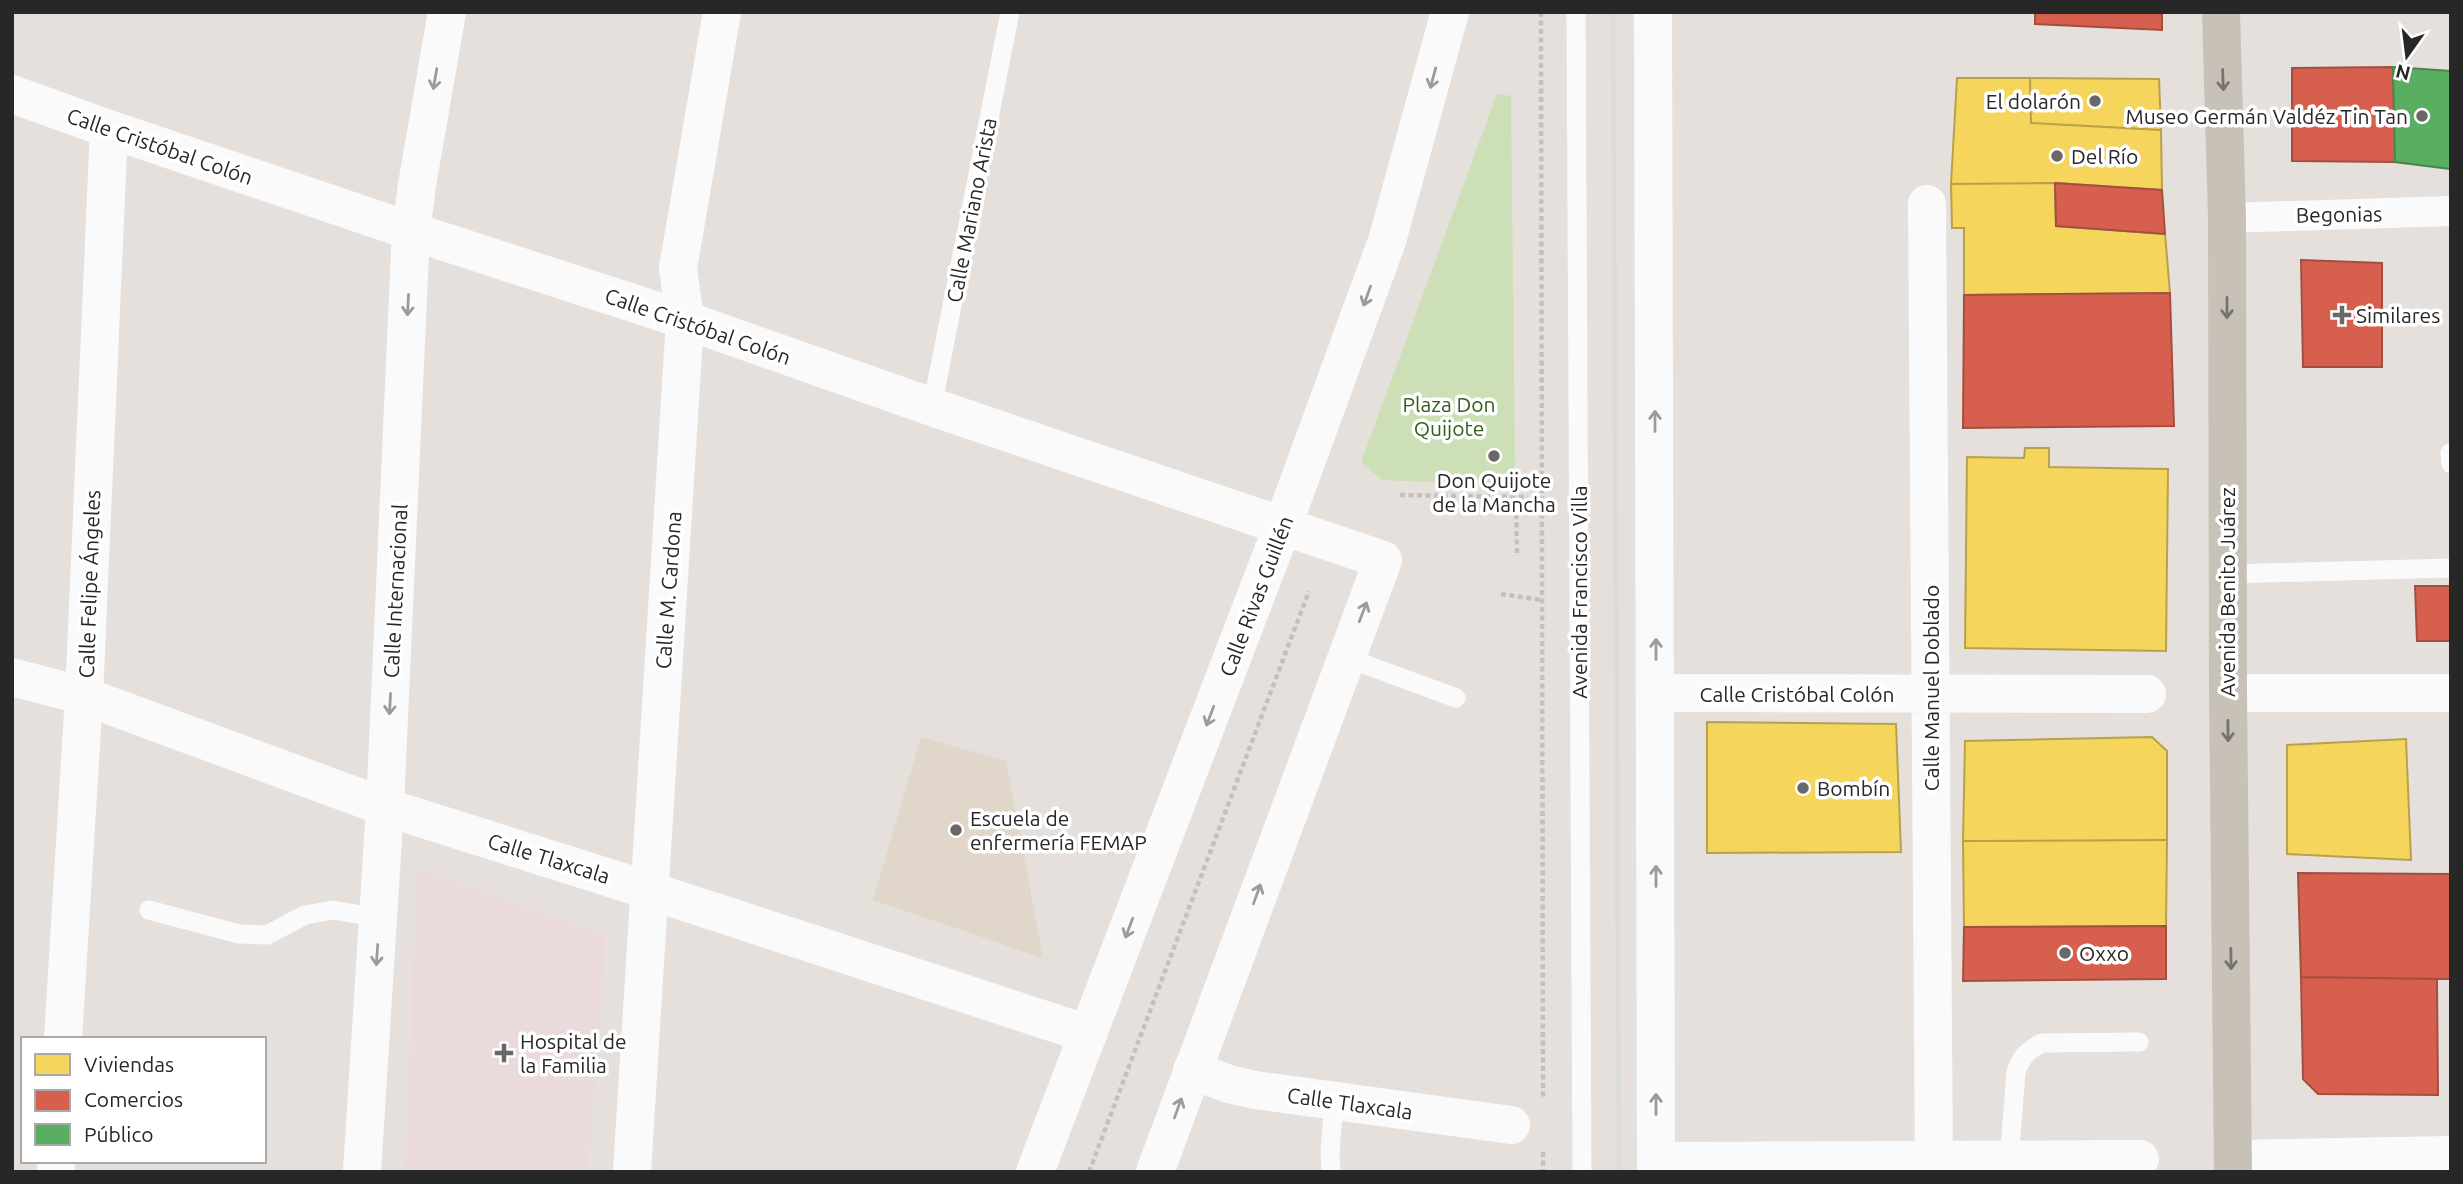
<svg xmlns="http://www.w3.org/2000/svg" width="2463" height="1184" font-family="Ubuntu,sans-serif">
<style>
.education{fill:#e0d6ca}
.medical{fill:#ebdadb}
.green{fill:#ccdfb6}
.homes{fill:#f6d55c;stroke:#b8a14c;stroke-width:2}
.shops{fill:#d6604d;stroke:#a24f42;stroke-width:2}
.public{fill:#5aae61;stroke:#4b8650;stroke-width:2}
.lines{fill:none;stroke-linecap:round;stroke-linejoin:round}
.path{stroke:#c2c1c0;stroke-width:4.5;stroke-dasharray:5 3.5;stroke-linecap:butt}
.service{stroke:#fbfafa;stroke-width:19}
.pedestrian{stroke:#fbfafa;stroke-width:30}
.minor{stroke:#fbfafa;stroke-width:38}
.secondary{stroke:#fbfafa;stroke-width:38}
.primary{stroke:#c7c1b7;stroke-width:38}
.rail{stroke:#dcdbdc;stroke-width:5}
.oneway{stroke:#9c9b9b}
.oneway2{stroke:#77746f}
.poi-dot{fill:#6a6866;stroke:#fff;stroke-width:2.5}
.labels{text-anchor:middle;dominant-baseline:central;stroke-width:7;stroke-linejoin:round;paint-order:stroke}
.poi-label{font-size:21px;fill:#272727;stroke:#fff;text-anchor:start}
.street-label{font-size:21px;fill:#272727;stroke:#fff}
.park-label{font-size:21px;fill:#325e1c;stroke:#fff}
</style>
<rect width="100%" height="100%" fill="#e5e0dc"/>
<path class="education" d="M921,737L1006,761L1043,958L873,900Z"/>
<path class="medical" d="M417,869L606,934L588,1172H405Z"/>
<path class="green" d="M1497,94L1511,96L1515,465L1505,485L1382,480L1361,462Z"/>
<path class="homes" d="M1957,78H2030L2031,123L2161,130L2162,190L2055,183L1951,184Z
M2030,78L2159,79L2161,130L2031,123Z
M2055,183L2056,226L2165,234L2170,293L1964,295V228H1952L1951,184Z
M2025,448H2049V467L2168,469L2166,651L1965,648L1967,457L2024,458Z
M1707,722L1896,724L1901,852L1707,853Z
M2152,737L2167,751V840L1963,841L1965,741Z
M2406,739L2411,860L2287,854V745Z
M2167,840L2166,926L1964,927L1963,841Z"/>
<path class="shops" d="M2035,12H2162V30L2035,24Z
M2393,67L2395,162L2292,161V68Z
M2055,183L2162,190L2165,234L2056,226Z
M2301,260L2382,263V367H2303Z
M2170,293L2174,426L1963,428L1964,295Z
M2415,586H2451V641H2417Z
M2298,873L2451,874V979L2301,977Z
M2166,926V979L1963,981L1964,927Z
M2301,977L2437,979L2438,1095L2318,1094L2303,1079Z"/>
<path class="public" d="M2393,67L2451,71V169L2395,162Z"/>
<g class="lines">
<path class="path" d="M1541,12L1543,1097
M1400,495L1528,497
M1516,497L1517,556
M1501,594L1541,600
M1543,1152V1172
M1089,1172L1309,591"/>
<path class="service" d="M1576,12L1582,1172
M932,407L1010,12
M2450,453L2451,464
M2227,574L2451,568
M1345,657L1456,698
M149,910L239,934L267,935L305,915L333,910L379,918
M2009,1161L2016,1072C2021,1057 2028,1050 2042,1043L2139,1042
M1331,1172L1330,1152L1334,1101"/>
<path class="pedestrian" d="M2227,218L2451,211"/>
<path class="minor" d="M12,94L109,129L411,231L685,320L932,407L1383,560L1155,1172
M1927,204L1934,1172
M12,677L84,696L385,807L648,890L1088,1034
M1656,693L2147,694
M2228,693H2451
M63,1039L84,696L109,129
M1192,1070L1229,1084L1255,1090L1511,1125
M2233,1159L2451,1155
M1656,1161L2140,1159
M56,1172V1161
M362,1172L385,807L411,231L417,185L447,12
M632,1172L685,320L678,268L722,12"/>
<path class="secondary" d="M1653,12L1656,1172
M1035,1172L1283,525L1387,241L1450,12"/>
<path class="primary" d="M2221,12L2227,218L2228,693L2233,1172"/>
<path class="rail" d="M1613,12L1619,1172"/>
</g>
<defs><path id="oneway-shaft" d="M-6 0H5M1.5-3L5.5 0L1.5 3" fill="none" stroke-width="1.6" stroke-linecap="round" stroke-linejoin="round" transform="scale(1.75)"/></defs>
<g class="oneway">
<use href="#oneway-shaft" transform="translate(1433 78) rotate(105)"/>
<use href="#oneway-shaft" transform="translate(435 79) rotate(100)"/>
<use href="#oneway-shaft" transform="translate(1367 296) rotate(110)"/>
<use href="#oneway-shaft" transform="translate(408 305) rotate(93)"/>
<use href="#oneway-shaft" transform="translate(1655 421) rotate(-90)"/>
<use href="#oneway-shaft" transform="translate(1363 612) rotate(-69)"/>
<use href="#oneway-shaft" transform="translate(1656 649) rotate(-90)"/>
<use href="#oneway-shaft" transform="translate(390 704) rotate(93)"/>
<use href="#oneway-shaft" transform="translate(1210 716) rotate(111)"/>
<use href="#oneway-shaft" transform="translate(1656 876) rotate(-90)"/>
<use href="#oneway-shaft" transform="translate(1257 894) rotate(-70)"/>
<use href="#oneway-shaft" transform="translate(1129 928) rotate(111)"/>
<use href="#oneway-shaft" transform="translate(377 955) rotate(94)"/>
<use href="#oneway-shaft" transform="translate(1656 1104) rotate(-90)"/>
<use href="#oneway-shaft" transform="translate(1178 1108) rotate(-70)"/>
</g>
<g class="oneway2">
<use href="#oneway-shaft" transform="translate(2223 80) rotate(88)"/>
<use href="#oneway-shaft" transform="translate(2227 308) rotate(90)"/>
<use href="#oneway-shaft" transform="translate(2228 731) rotate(89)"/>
<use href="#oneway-shaft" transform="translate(2231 959) rotate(89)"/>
</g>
<g class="poi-dot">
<circle cx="2095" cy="101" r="7"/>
<circle cx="2422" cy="116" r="7"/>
<circle cx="2057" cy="156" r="7"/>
<path d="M2338.5 304.5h7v7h7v7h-7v7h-7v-7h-7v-7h7z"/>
<circle cx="1494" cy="456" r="7"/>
<circle cx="1803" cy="788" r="7"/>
<circle cx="956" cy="830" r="7"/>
<circle cx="2065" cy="953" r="7"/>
<path d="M500.5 1042.5h7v7h7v7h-7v7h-7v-7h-7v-7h7z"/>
</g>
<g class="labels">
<g class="poi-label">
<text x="2081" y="101" text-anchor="end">El dolarón</text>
<text x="2408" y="116" text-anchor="end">Museo Germán Valdéz Tin Tan</text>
<text x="2071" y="156">Del Río</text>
<text x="2356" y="315">Similares</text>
<text x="1494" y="480" text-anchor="middle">Don Quijote<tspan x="1494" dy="24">de la Mancha</tspan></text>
<text x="1817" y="788">Bombín</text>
<text x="970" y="818">Escuela de<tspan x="970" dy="24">enfermería FEMAP</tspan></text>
<text x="2079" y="953">Oxxo</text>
<text x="520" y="1041">Hospital de<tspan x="520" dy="24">la Familia</tspan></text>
</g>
<g class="street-label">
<text transform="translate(160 146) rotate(19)">Calle Cristóbal Colón</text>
<text transform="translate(971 210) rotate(-79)">Calle Mariano Arista</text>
<text transform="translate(2339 214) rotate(-1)">Begonias</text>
<text transform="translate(698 326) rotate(19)">Calle Cristóbal Colón</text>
<text transform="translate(89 584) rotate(-88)">Calle Felipe Ángeles</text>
<text transform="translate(668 590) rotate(-86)">Calle M. Cardona</text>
<text transform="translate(395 591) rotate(-87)">Calle Internacional</text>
<text transform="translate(1579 592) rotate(-90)">Avenida Francisco Villa</text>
<text transform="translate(2227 592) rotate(-90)">Avenida Benito Juárez</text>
<text transform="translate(1256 596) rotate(-69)">Calle Rivas Guillén</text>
<text transform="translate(1931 688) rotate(-90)">Calle Manuel Doblado</text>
<text x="1797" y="694">Calle Cristóbal Colón</text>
<text transform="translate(549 858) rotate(17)">Calle Tlaxcala</text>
<text transform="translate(1350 1103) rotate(8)">Calle Tlaxcala</text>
</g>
<g class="park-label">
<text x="1449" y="404">Plaza Don<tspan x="1449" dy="24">Quijote</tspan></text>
</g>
</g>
<rect width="2463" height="1184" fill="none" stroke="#272727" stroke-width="28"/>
<rect x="21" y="1037" width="245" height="126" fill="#ffffff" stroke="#a9a9a9" stroke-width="2"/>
<rect x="35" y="1054" width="35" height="21" fill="#f6d55c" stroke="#a9a9a9" stroke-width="2"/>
<text x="84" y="1072" font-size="21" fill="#272727">Viviendas</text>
<rect x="35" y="1090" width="35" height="21" fill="#d6604d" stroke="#a9a9a9" stroke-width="2"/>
<text x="84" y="1107" font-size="21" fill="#272727">Comercios</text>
<rect x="35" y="1124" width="35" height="21" fill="#5aae61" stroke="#a9a9a9" stroke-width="2"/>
<text x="84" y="1142" font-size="21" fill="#272727">Público</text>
<g transform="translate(2407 56) rotate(194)" stroke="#ffffff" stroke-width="5" paint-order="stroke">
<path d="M0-5L12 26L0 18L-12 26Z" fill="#272727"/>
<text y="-10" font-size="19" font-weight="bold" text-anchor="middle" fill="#272727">N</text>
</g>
</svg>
